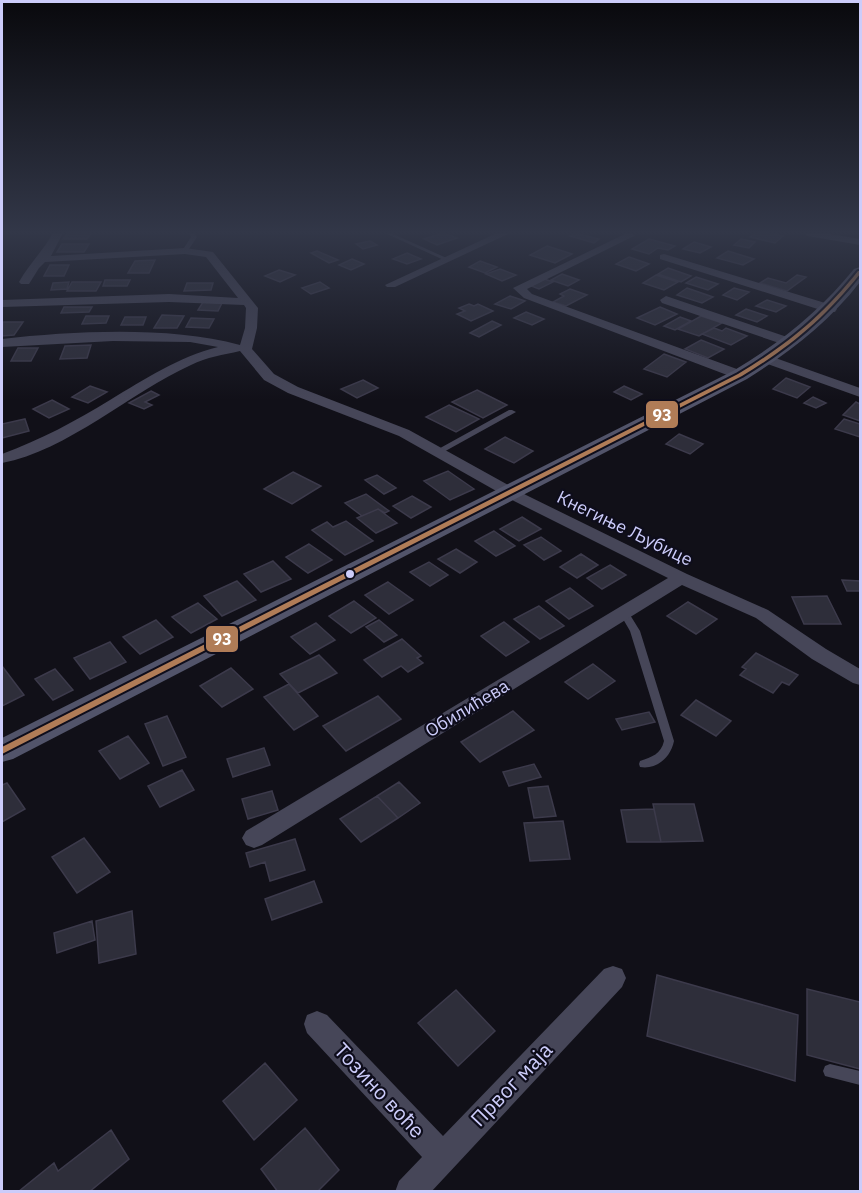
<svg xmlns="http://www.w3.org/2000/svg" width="862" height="1193" font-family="'IBM Plex Sans',sans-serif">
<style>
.building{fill:#2e2e3a;stroke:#3c3a4b;stroke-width:1.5}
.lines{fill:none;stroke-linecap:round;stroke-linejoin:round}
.service{fill:#464658;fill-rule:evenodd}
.minor{fill:#464658;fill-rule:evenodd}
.secondary{fill:#52546a;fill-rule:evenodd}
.bus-1-casing{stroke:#0e0d1b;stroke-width:4}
.bus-1{fill:#b07c57;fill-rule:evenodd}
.bus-dot{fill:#ccccfa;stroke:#0e0d1b;stroke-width:2}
.labels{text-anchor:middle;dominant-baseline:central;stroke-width:4.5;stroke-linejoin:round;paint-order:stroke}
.street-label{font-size:18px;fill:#ccccfa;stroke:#0e0d1b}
.near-street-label{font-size:21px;fill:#ccccfa;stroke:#0e0d1b}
.line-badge{stroke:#0e0d1b;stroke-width:2}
.badge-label{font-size:16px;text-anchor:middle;font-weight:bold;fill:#fff}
</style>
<rect width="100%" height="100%" fill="#111018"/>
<path class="building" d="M68,233H91L87,239H63Z
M443,233L457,238L437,245L424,239Z
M575,233L599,239L594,243L570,236Z
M756,233H769L783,236L775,243L750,237Z
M649,239L675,246L668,250L658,248L649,254L632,249Z
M741,239L755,242L749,248L734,245Z
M370,241L377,245L363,249L356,244Z
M694,242L711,247L700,253L683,249Z
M62,244H89L84,252H57Z
M547,246L572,254L555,263L530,255Z
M317,251L338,260L329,263L311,253Z
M728,251L754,259L743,265L717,258Z
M407,253L421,259L407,264L393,259Z
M629,257L649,264L636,271L616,264Z
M352,259L364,264L351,270L339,265Z
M155,260L149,273H128L135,261Z
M480,261L497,267L485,273L469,267Z
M50,265H69L64,276H44Z
M668,268L691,276L681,282L658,274Z
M500,269L516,275L502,281L486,274Z
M279,270L295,275L280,282L265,276Z
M562,274L579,280L568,286L551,280Z
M656,275L678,282L664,290L643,283Z
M797,275L806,277L787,291L760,283L768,278L786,283Z
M696,277L718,284L708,290L686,283Z
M544,279L553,282L539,289L531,286Z
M105,280H130L127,286H103Z
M69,282L67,289L51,290L53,283Z
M72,282H101L96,291H67Z
M320,282L329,288L311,294L302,288Z
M187,283H213L211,290L184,291Z
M687,288L713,297L702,303L677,295Z
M734,288L749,292L737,300L723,295Z
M570,289L587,295L566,306L553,302L564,296L560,294Z
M510,296L525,301L511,309L495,304Z
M767,300L786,306L776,312L756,306Z
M203,302L222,303L218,311L198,310Z
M469,304L474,306L478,304L493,311L471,321L457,314L465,311L459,308Z
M64,307H92L89,312L61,313Z
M660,307L677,314L655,325L637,318Z
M746,309L767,316L757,322L736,315Z
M526,312L544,319L532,325L514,318Z
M162,315L184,316L177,328H154Z
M86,316H109L106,323L82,324Z
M701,316L722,323L699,336L678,329Z
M125,317H146L143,325H121Z
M680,317L691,321L675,330L664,326Z
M191,318L214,319L209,328L186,327Z
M492,321L501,325L479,337L470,333Z
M3,322H23L14,335L2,336Z
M714,328L722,331L726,328L747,336L731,345L702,334Z
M701,340L724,349L708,358L685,349Z
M91,345L87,358L60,359L65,346Z
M18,348H38L31,361H11Z
M664,354L686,362L667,377L644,369Z
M786,378L810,387L797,398L773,389Z
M363,380L378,388L357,398L341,389Z
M90,386L107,392L88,403L72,397Z
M624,386L642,394L631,400L614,392Z
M477,390L507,405L483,418L452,402Z
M151,391L159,395L145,402L152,405L144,409L129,403Z
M813,397L826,403L816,408L804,403Z
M52,400L69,409L49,418L33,409Z
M856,402L860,404V421L843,415Z
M449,405L479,419L456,432L426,417Z
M25,419L29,431L2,438V424Z
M844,419L860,424V437L835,429Z
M679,434L703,444L690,454L666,444Z
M505,437L533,451L514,463L485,449Z
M448,471L474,489L450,500L424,481Z
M293,472L321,486L292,504L264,489Z
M377,475L396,488L384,494L365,480Z
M366,494L389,511L385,513L378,509L362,516L345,503Z
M412,496L431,507L411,518L393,506Z
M378,509L397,523L376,533L357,518Z
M522,517L541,529L519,541L500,529Z
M346,521L373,541L345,555L312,530L327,522L333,527Z
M494,531L515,546L496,556L475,541Z
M541,537L561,551L544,560L524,545Z
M309,544L332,560L308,573L286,557Z
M456,549L477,562L460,573L438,559Z
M581,554L598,565L577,578L560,567Z
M273,561L291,579L261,592L244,574Z
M429,562L448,575L430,586L410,572Z
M610,565L626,575L602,589L587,578Z
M842,580L860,581V591H847Z
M237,581L256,600L222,616L204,596Z
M388,582L413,600L389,614L365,595Z
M570,588L593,606L569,619L546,601Z
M827,596L841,624H804L792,597Z
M354,601L376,618L351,633L329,616Z
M688,602L717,619L696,634L667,616Z
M198,603L217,619L191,633L172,617Z
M539,606L564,626L540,639L514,619Z
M156,620L173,637L140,654L123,637Z
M379,620L397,635L384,642L366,627Z
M504,622L529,642L506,656L481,636Z
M316,623L335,640L310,654L291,637Z
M402,639L421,656L417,658L423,663L408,672L401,666L382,677L364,660Z
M110,642L126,662L90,679L74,658Z
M756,653L798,675L789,685L782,682L773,693L740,675L746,669L742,667Z
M319,655L337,673L298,693L280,674Z
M593,664L615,681L588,699L565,682Z
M2,666L24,695L2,706Z
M231,668L253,689L222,707L200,686Z
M55,669L73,690L53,700L35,679Z
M289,684L318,716L294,730L264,697Z
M378,696L401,719L346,751L323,726Z
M696,700L731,721L716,736L681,715Z
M513,711L534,730L480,762L461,742Z
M649,712L655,722L622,730L616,719Z
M167,716L186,757L163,766L145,724Z
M128,736L149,763L120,779L99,751Z
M264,748L270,765L233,777L227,759Z
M534,764L541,777L509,786L503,772Z
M182,770L194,790L160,807L148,786Z
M399,782L420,803L398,818L377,796Z
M7,783L25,809L2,822V785Z
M548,786L556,816L534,818L528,788Z
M272,791L278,810L248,819L242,799Z
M377,796L398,818L361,842L340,819Z
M653,804H694L703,841L661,842Z
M654,809L661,842H627L621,810Z
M563,821L570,859L530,861L524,823Z
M84,838L110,872L77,893L52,857Z
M295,839L305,870L270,881L265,862L250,867L246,853Z
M314,881L322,902L272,920L265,899Z
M132,911L136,954L99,963L96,921Z
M92,921L95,940L57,953L54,933Z
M657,975L798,1015L795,1081L647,1036Z
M807,989L860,1002V1069L807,1055Z
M456,990L495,1031L458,1066L418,1023Z
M265,1063L297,1100L254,1140L223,1101Z
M305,1128L339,1170L317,1192H278L261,1169Z
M111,1130L129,1159L89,1192H18L54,1163L58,1171Z"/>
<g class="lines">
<path class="service" d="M189,233H194L197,237L187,252H183L182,251L191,237Z
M385,233H391L451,260L446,261Z
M509,410H512L516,412L440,454H434L433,452Z
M624,609L627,610L640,631L674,741C671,757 657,770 640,767L639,764L640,761C652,757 661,754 664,741L630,631L619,612Z
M830,1064L860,1071V1085L825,1076L823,1071L825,1066Z"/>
<path class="minor" d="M53,233H63L51,256L185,248L213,252L258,308L257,328L252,349L274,374L298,387L409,430L526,495L687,574L768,610L826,649L860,669V685L853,683L812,659L756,618L682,585L262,845L254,848L246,845L242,838L246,831L668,578L514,501L399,436L288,393L264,380L240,351C223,355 207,357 191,365C131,392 67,451 2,463V454C40,440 76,421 110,400C145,379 178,357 218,347L190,342L113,341L2,347V339C75,331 169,326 240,345L245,328L246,308L244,305L169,302L2,307V300L169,294L238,298L206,257L185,254L45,262L39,268L29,284H21L19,282C29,264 43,251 53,233Z
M497,233H510L395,287H387L385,285Z
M627,233L636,235L527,289L532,294L745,372L747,375L745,378H735L524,298L513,288Z
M803,233H824L860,239V245L808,236Z
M664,254L835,306L837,309L835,312H827L660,259V255Z
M666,296L796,340L798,343L792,347L788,346L662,303L660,300Z
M767,355L860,388V397L762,362L760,359L762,356Z
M613,966L622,969L626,978L622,987L431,1192H395L399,1181L422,1157L307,1033L304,1024L307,1015L317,1011L327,1015L443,1136L604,969Z"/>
<path class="secondary" d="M860,267V282C829,322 790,352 747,379L13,759L2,762V738L733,371C780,343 820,311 854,269Z"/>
<g class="bus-1-casing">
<path id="bus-1" d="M858,271H860V274C825,318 790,347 742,376L2,754V747L738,374C788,344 822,316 858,271Z"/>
</g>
<use href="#bus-1" class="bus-1"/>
</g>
<linearGradient id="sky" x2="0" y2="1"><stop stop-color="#09090d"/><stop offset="0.58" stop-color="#323748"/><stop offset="1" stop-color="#323748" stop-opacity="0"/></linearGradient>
<rect width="862" height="400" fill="url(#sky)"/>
<circle class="bus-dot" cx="350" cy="574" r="5"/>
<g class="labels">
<g class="street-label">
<text transform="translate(625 528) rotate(26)">Кнегиње Љубице</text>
<text transform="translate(467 708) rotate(-31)">Обилићева</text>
</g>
<g class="near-street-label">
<text transform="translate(511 1084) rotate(-46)">Првог маја</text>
<text transform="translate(380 1090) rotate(47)">Тозино воће</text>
</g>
</g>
<g class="line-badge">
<rect x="645" y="400" width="34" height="29" rx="6" fill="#b07c57"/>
<rect x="205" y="625" width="34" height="28" rx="6" fill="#b07c57"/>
</g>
<g class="badge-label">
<text x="662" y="421">93</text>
<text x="222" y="645">93</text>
</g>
<rect width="862" height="1193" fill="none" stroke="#ccccfa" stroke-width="6"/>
</svg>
